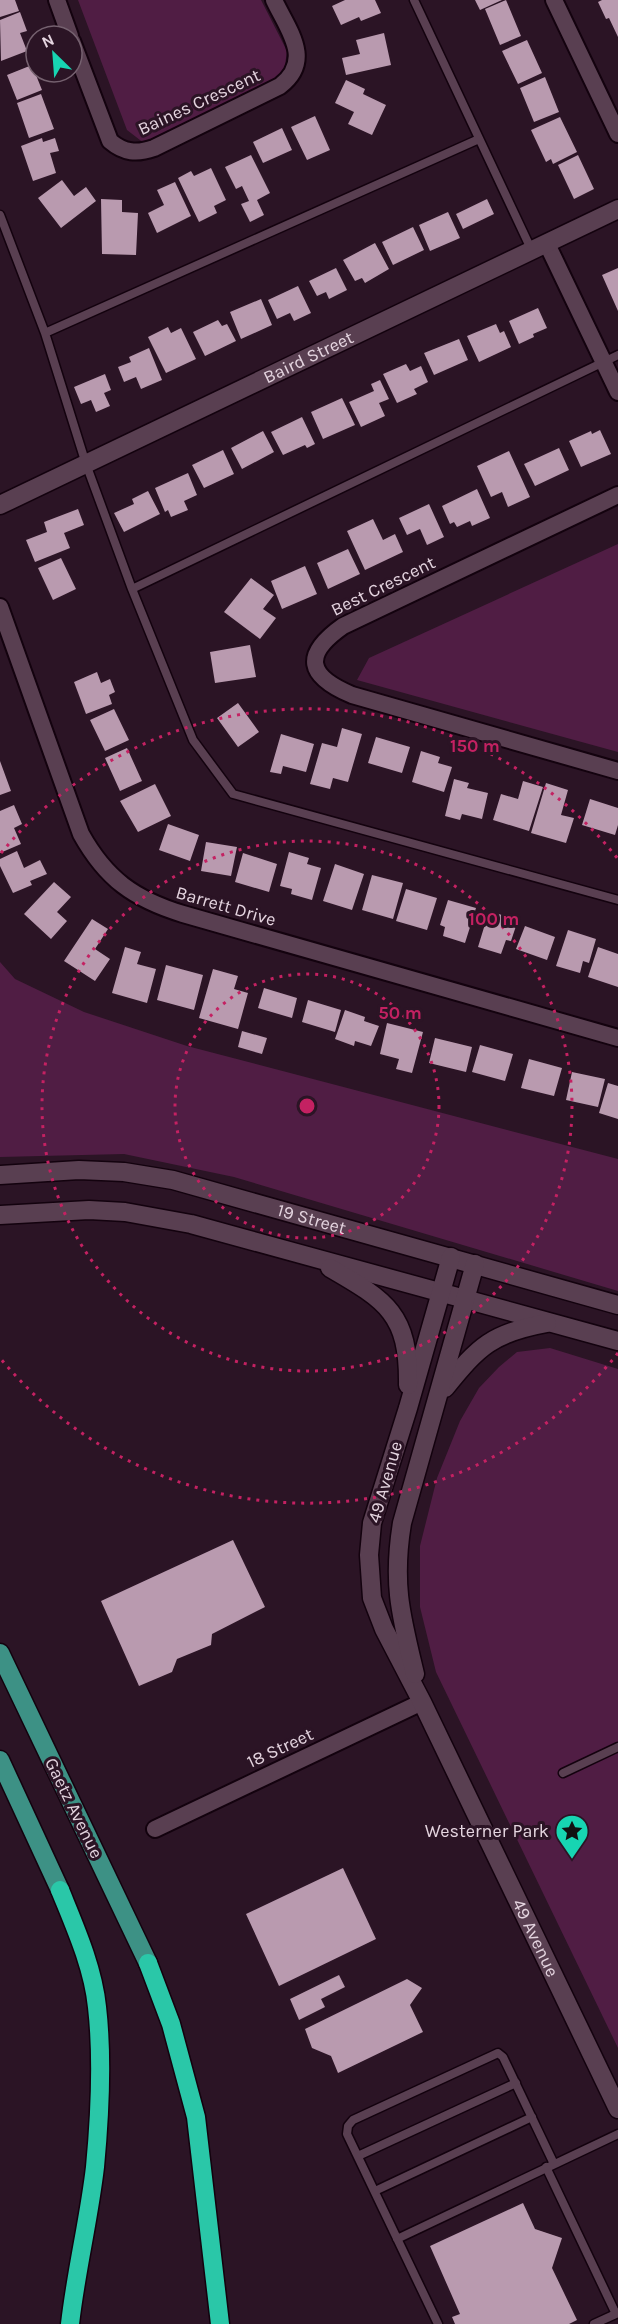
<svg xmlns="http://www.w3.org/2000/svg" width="618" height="2324" font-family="Karla,sans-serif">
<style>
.green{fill:#501d44}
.building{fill:#b99aaf}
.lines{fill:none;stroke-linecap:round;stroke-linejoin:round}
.lane-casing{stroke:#13020e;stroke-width:11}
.street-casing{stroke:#13020e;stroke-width:20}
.secondary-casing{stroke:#13020e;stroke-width:21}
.primary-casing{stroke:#13020e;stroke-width:21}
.highway-casing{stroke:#13020e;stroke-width:21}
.lane{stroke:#593f51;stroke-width:8}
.street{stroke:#593f51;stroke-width:16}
.secondary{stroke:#593f51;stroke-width:18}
.primary{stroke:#3d9185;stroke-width:18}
.highway{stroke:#2ac7a8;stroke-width:18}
.ring{fill:none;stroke:#c42162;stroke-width:3;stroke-dasharray:3 6}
.labels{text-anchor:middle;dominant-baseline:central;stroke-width:6;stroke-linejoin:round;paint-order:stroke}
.street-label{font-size:18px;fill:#e4d4df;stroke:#2b1425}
.poi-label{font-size:18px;fill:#e4d4df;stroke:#2b1425;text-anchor:end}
.centre{fill:#c42162;stroke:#2b1425;stroke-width:3}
.ring-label{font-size:18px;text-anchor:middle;font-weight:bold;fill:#c42162;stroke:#2b1425;stroke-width:6;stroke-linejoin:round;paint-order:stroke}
</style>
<rect width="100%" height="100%" fill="#2b1425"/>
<path class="green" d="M78,0H261L287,51L283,79L149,147L127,130Z
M618,544V752L357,680L369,658Z
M0,962L15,979L84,1012L187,1046L618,1159V1291L234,1177L124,1154L0,1157Z
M550,1348L618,1369V2048L436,1672L420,1607V1546L437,1478L460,1421L479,1388L499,1367L517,1352Z"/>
<path class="building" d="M0,0H15L19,11L0,17Z
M345,0H375L381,13L361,21L359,17L341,25L332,6Z
M475,0H502L480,10Z
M506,0L521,36L500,45L485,9Z
M602,0H618V37L609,18L606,19L598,2Z
M20,12L27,31L20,33L27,51L1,61L0,20Z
M384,33L391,65L346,75L342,58L360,54L356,40Z
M527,40L542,73L518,84L502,51Z
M32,65L42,90L17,100L7,75Z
M545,77L559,112L534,122L520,88Z
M346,80L365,89L363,94L386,105L372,135L348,124L354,112L335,103Z
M41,94L54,129L29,138L17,103Z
M315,116L330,150L307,160L291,127Z
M560,117L577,152L553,164L551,159L546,162L531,130Z
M282,128L292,150L263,163L253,142Z
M42,138L43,142L55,138L59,151L50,153L56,173L33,181L21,146Z
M251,155L270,193L257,200L264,215L250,222L241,204L249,201L242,186L236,189L225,167Z
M578,155L594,189L574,199L558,165Z
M211,168L226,200L214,206L217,213L199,222L178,178L191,171L194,176Z
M62,180L74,196L86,187L96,201L61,228L38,198Z
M175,182L191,216L157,233L148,213L164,205L157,190Z
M101,199L122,200V212L138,213L136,255L102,254Z
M487,199L494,214L463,229L456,214Z
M448,212L460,238L430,251L419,225Z
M413,227L424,250L393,265L382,242Z
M375,243L389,269L365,283L362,278L355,281L343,260Z
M336,268L347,290L329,299L326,292L317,296L309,281Z
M618,268V311L602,275Z
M298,286L311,313L294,321L290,313L277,319L268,300Z
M261,299L272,325L241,339L230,312Z
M538,308L547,328L533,334L534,337L519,344L509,321Z
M218,320L222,326L227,324L236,341L205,356L193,332Z
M496,324L500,333L504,331L511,347L479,362L467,336Z
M168,327L171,333L181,328L196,359L166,373L148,337Z
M459,339L468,360L434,375L424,353Z
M149,348L162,380L141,389L136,377L124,382L118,367L131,362L129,357Z
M406,364L410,371L421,366L428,382L414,389L417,394L397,403L383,374Z
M105,374L111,390L104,393L110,406L96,412L91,400L81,404L74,387Z
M380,380L389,399L379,403L385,416L361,427L349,402L374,391L371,384Z
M342,398L355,425L323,439L311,412Z
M302,417L315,444L307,448L305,445L283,455L271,432Z
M600,430L611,454L581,467L569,441L591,431L592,434Z
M263,431L274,452L242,469L231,448Z
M559,448L569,470L535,486L524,464Z
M223,450L234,474L204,488L192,465Z
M509,451L530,497L508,507L502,492L491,497L477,466Z
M188,473L197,495L184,501L188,510L171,517L168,510L165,512L155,488Z
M477,489L490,518L472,526L470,521L457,527L454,522L450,524L442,506Z
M148,491L160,514L124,532L114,513L134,504L132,499Z
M429,504L444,537L427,545L420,529L407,535L399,518Z
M78,509L84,525L64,533L70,548L35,562L26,540L47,532L44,522Z
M373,519L383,540L395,534L403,552L365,570L347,531Z
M348,549L360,574L328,589L317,563Z
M61,558L76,589L53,600L38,568Z
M305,566L317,594L282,609L271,581Z
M251,578L274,595L263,609L276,618L260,639L224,612Z
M250,645L256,677L215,683L210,652Z
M97,672L101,683L110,679L115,692L109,695L112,704L86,714L74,682Z
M238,703L259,732L238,747L217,718Z
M114,709L129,740L105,751L90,720Z
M342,728L362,734L348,782L333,778L330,789L310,784L322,743L337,747Z
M281,734L314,744L306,772L283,766L281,774L270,772Z
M376,737L410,747L402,773L368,763Z
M127,748L142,781L120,791L105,758Z
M421,751L440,757L438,763L452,767L444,792L412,782Z
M0,761L11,791L0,795Z
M454,779L469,783L467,788L488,793L482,819L462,814L460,820L445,816Z
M523,781L543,787L529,831L493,820L501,794L518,799Z
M546,783L568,790L561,815L574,818L566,843L531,833Z
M155,784L171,816L138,832L120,801Z
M590,799L618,808V825L615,835L582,825Z
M14,805L22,824L14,828L21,844L0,853V811Z
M168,824L199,835L190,861L159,850Z
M206,842L237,847L231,876L201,871Z
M17,851L24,868L40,860L47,874L30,881L32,885L13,893L0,866V859Z
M289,852L309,858L307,864L321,868L312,900L291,894L292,889L280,886Z
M243,853L277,864L269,892L235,882Z
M335,864L364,874L352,910L323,901Z
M372,875L403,883L393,919L362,910Z
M54,882L71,897L57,912L67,921L51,939L24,914Z
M406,889L437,898L427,930L396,921Z
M448,900L476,908L465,943L443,936L445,927L440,925Z
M489,911L518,920L511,941L506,940L501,954L478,947Z
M92,919L108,929L95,949L110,959L95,981L64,961Z
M525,926L555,937L547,960L516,949Z
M568,930L596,939L589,963L583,961L580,973L556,966Z
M125,947L141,952L137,964L156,969L147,1003L112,993Z
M598,947L618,954V987L588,977Z
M166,965L203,975L194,1010L157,1000Z
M213,969L238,976L234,989L248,993L238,1029L199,1018Z
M264,988L297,998L292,1018L258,1008Z
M308,1000L341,1010L335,1032L302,1022Z
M345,1010L365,1017L364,1021L379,1026L371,1046L355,1041L354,1046L335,1039Z
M387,1023L423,1032L412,1073L396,1069L399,1059L380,1054Z
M242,1031L267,1038L262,1054L238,1047Z
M435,1038L472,1047L466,1072L429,1063Z
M480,1045L513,1054L505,1081L472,1072Z
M529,1059L562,1068L554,1096L521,1088Z
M572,1072L605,1079L598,1107L566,1100Z
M608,1083L618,1086V1119L599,1113Z
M233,1540L265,1607L212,1634L211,1645L177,1659L172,1672L139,1686L101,1601Z
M343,1868L376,1939L279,1986L246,1914Z
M339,1975L345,1987L321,1999L325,2007L299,2020L290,1999Z
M407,1979L422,1988L410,2005L423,2032L338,2073L331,2056L312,2048L305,2029Z
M523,2203L535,2229L562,2238L552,2268L577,2320L569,2324H455L452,2317L460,2314L430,2246Z"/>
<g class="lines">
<g class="lane-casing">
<path id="lane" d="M414,0L532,251
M0,215L45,333L86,464L132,589L193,740L233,794L618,900
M45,333L479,139
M132,589L618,355
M563,1773L618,1747
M358,2156L516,2083
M546,2167L616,2314
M375,2191L532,2117
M397,2239L618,2134
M438,2324L347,2134L348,2126L353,2120L498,2053L503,2057L554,2164
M594,2324L618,2313"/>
</g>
<g class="street-casing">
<path id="street" d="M57,0L70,36
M554,0L618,134
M72,41L110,141C124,153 137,154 154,148L280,86C314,60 288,30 274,0
M547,244L618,392
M618,495L343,626C302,655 307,676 352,695L618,771
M0,607L81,834C106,879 134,899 183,914L618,1038
M155,1829L422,1702"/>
</g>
<g class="secondary-casing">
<g id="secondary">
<path id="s1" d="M0,505L618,209"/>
<path id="s2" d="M0,1175L79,1170L124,1172L173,1180L618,1305"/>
<path d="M0,1215L89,1210L125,1212L191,1224L618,1341"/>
<path id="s3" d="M451,1257L408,1408L372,1523L369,1555L372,1598L384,1629L422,1702L618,2109"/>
<path d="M330,1268C387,1301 409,1314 408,1385"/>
<path d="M445,1388C479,1346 492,1333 547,1323"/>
<path d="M415,1674C401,1616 392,1584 402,1523L475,1264"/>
</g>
</g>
<g class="primary-casing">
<path id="primary" d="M0,1653L148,1963
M0,1760L60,1890"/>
</g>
<g class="highway-casing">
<path id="highway" d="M60,1890C75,1927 93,1967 97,2007C103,2059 100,2114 95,2167C89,2219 76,2271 70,2324
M148,1963L171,2024L196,2117L220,2324"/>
</g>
<use href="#lane" class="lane"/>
<use href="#street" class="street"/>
<use href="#secondary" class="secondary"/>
<use href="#primary" class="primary"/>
<use href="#highway" class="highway"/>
</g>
<g class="ring">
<circle cx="307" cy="1106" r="132"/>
<circle cx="307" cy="1106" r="265"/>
<path d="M618 1353A397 397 0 0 1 1 1359M1 853A397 397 0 0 1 618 859"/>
</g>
<defs>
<g id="sight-pin" transform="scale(1.725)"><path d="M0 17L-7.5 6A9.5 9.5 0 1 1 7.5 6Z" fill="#17d5b2" stroke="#2b1425"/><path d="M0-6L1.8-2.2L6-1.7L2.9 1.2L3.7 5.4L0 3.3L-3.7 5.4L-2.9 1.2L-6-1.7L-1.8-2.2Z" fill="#111"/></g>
</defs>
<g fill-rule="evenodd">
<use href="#sight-pin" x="572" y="1831"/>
</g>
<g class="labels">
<g class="street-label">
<text transform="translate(199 102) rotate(-25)">Baines Crescent</text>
<text stroke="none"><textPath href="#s1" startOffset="342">Baird Street</textPath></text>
<text transform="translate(383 586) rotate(-26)">Best Crescent</text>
<text transform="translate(226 906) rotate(16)">Barrett Drive</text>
<text stroke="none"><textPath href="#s2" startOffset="318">19 Street</textPath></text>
<text transform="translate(385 1482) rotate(-74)">49 Avenue</text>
<text transform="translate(280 1748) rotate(-25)">18 Street</text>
<text transform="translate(74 1808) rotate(64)">Gaetz Avenue</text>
<text stroke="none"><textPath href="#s3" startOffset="730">49 Avenue</textPath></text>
</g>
<g class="poi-label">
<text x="549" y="1831">Westerner Park</text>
</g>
</g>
<circle cx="307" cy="1106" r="9" class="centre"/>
<g class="ring-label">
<text x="475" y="752">150 m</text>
<text x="494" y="925">100 m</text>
<text x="400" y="1019">50 m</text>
</g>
<g transform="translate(54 54) rotate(335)"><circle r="28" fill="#2b1425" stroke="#75616f" stroke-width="1.5"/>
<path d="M0-4.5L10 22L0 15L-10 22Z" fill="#17d5b2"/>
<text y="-9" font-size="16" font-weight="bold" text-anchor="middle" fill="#e4d4df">N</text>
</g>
</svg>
